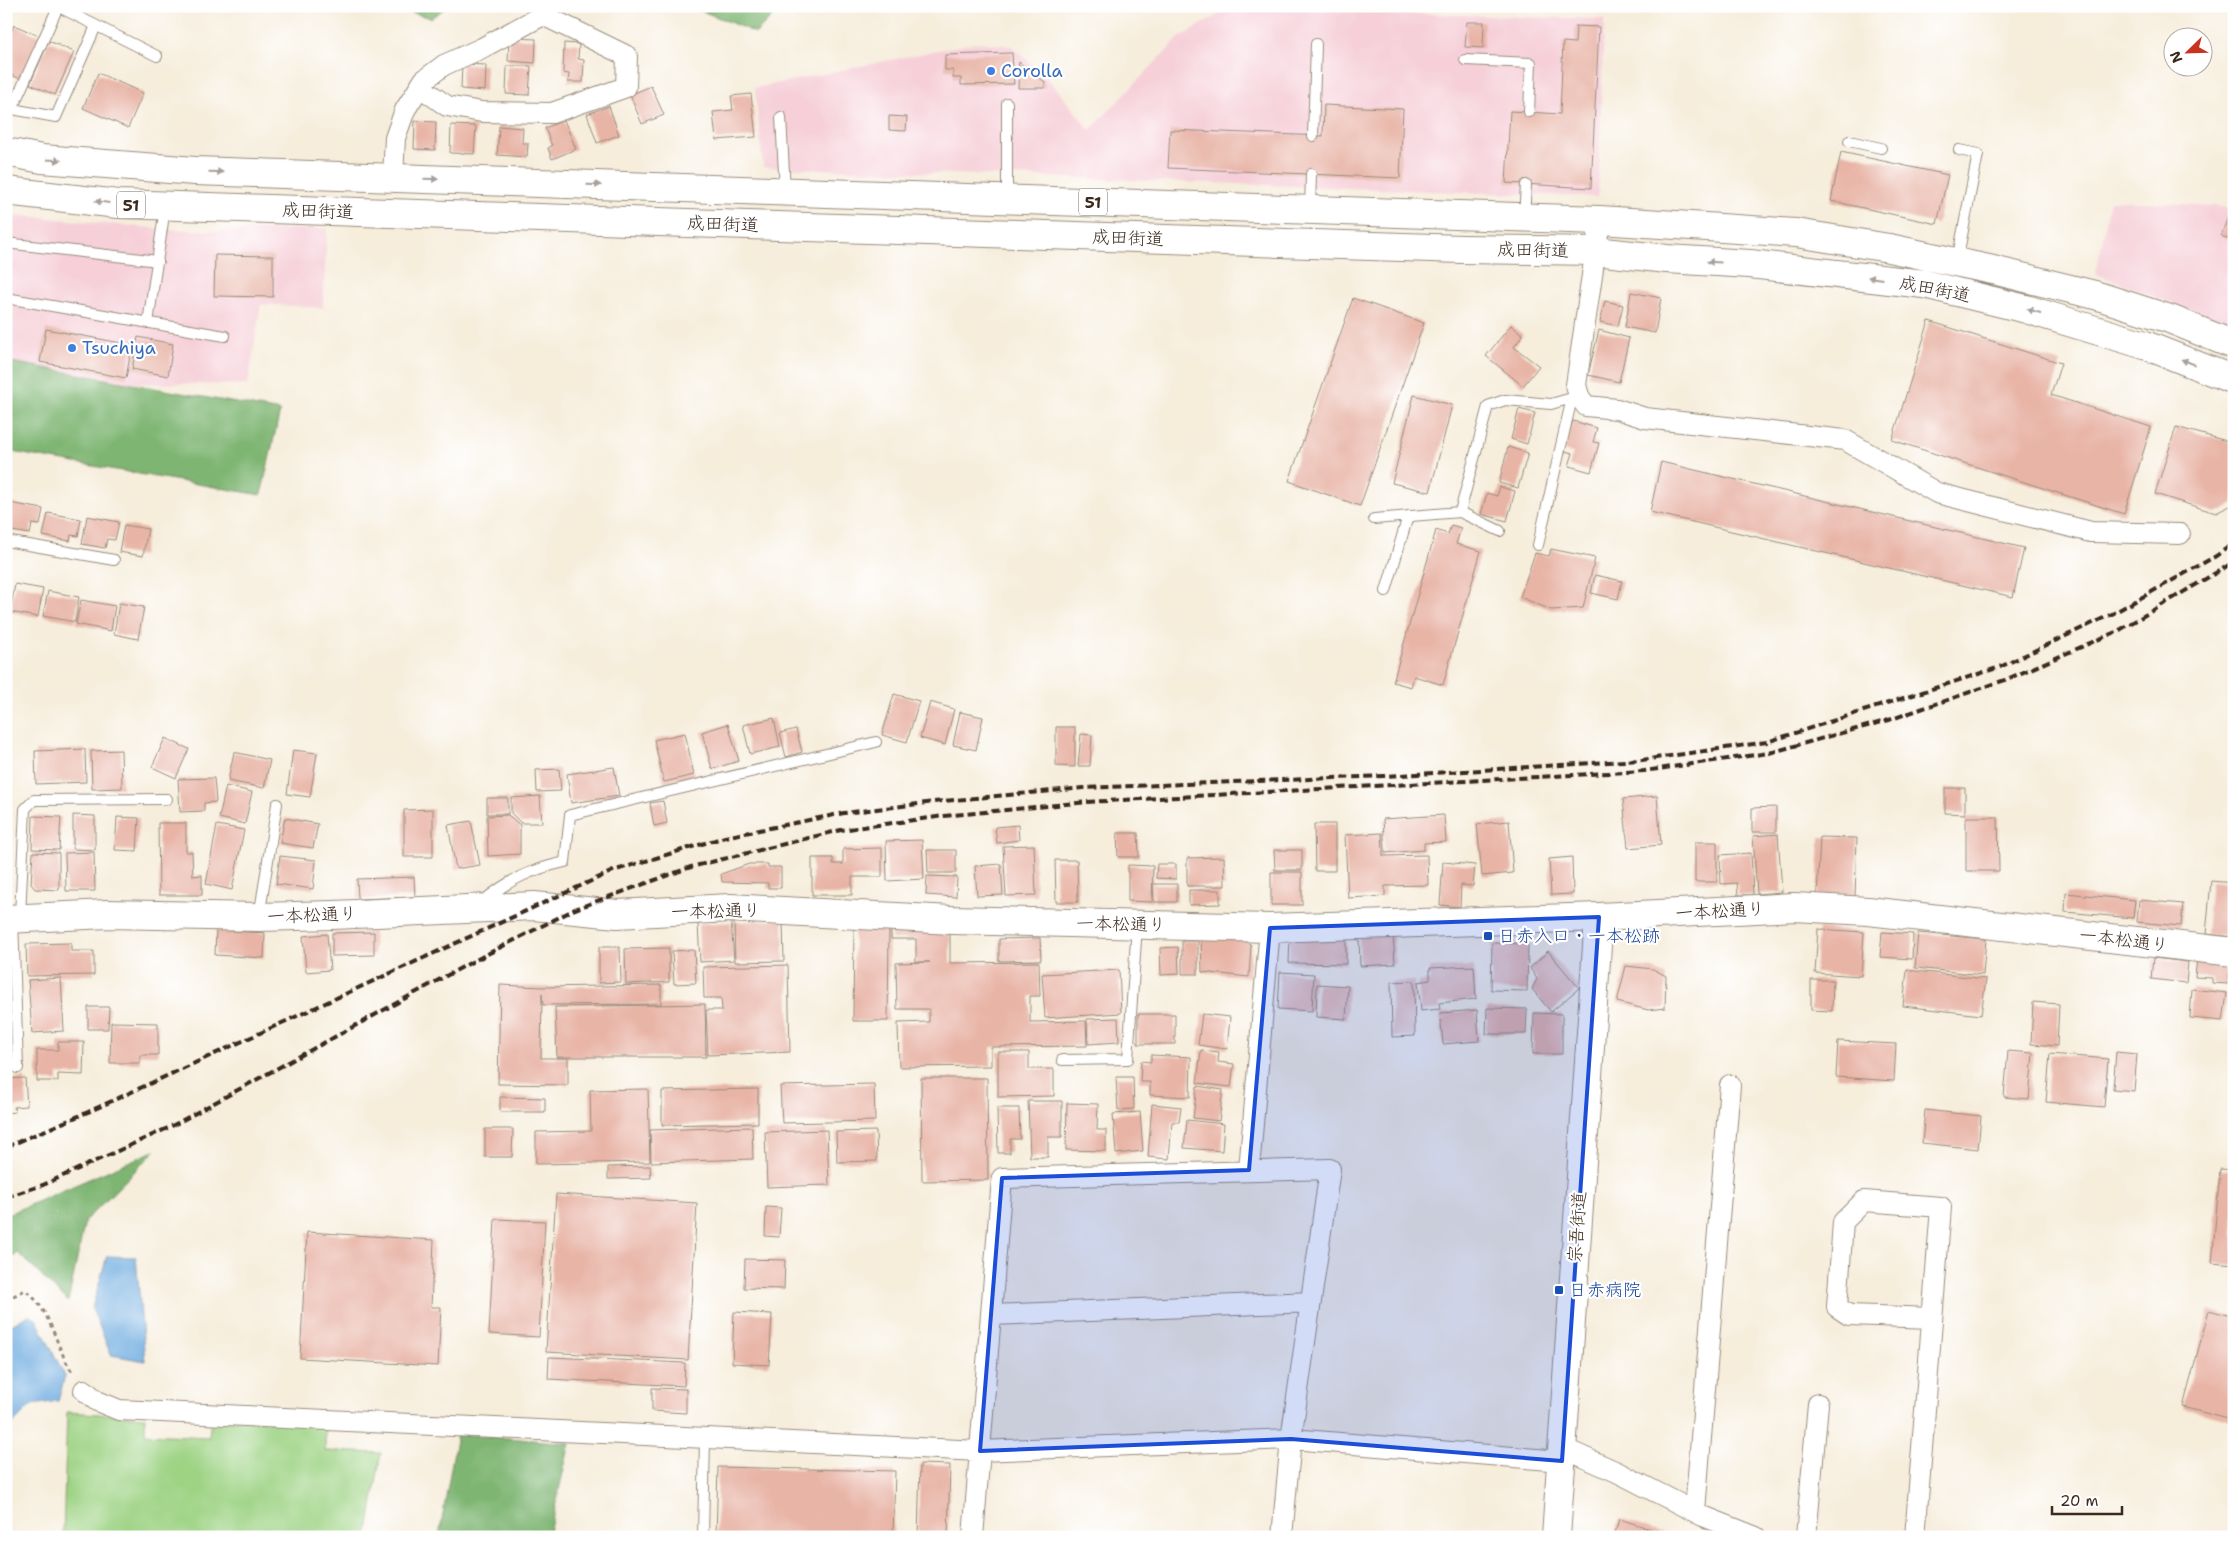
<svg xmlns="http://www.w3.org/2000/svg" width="2240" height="1543" font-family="'Shantell Sans','Klee One',sans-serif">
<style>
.built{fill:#f6cfd8}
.green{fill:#9ed384;stroke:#6c7e51}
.forest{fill:#7eb572;stroke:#5c7048}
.water{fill:#6dabdf;stroke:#546a7e}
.building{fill:#e8b4a6}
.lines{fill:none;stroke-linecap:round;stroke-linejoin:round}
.lane-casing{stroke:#988c7c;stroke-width:12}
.street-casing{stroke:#988c7c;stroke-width:22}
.secondary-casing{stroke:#988c7c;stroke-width:30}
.highway-casing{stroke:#988c7c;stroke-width:30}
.path{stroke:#988c7c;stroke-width:3;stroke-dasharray:4 4;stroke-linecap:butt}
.lane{stroke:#fff;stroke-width:10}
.street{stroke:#fff;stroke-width:20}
.secondary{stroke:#fff;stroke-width:28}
.highway{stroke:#fff;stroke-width:28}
.rail{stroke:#3b2a1e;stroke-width:4;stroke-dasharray:8 4;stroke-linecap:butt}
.oneway{fill:#a79f9a}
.marked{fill:#1d4ed8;fill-opacity:0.2;stroke:#1d4ed8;stroke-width:4;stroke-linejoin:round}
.shop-dot{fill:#3f7fe0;stroke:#fff;stroke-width:2}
.transit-dot{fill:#1a4fb4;stroke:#fff;stroke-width:2}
.labels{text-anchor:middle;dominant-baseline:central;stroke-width:4.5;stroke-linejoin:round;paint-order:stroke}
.shield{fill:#fff;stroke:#766a62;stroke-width:1}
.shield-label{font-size:16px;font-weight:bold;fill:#3b2a1e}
.shop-label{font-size:18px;fill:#366cbe;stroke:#fff;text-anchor:start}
.street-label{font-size:18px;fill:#3b2a1e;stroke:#fff}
.transit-label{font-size:18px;fill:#164399;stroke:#fff;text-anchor:start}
</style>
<rect width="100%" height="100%" fill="#fff"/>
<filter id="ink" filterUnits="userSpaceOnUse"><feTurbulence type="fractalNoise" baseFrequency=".02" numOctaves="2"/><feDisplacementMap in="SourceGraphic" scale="10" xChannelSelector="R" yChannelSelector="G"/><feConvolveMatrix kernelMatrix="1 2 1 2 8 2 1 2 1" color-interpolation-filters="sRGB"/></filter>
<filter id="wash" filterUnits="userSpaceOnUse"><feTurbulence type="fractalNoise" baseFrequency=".0096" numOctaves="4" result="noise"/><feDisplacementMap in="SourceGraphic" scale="20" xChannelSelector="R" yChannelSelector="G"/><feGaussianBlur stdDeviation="1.12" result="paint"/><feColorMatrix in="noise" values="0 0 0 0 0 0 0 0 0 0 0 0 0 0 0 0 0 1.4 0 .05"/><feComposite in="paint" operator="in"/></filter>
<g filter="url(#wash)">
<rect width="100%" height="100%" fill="#f6eddb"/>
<path class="built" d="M1242,6L1453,15L1604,19L1598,197L763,167L755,88L978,42L1011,46L1051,82L1090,130L1179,38L1221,13Z
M2110,200L2218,206L2234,210V327L2096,274Z
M6,214L162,229L216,231L327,228L323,308L261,304L248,385L128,383L6,361Z"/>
<path class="green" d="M67,1412L145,1417V1434L209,1437L211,1418L325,1425V1451L381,1453L367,1537H63Z"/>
<path class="forest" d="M400,6H448L431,18L400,9Z
M690,6H783L756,33Z
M6,361L280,411L261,495L6,451Z
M156,1150L85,1221L68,1302L18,1253L6,1263V1215Z
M457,1434L570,1443L548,1537H439Z"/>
<path class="water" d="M107,1256L136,1257L145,1361L111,1355L92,1308Z
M29,1315L36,1319L65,1376L58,1401L32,1405L6,1431V1328Z"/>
<g id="blocks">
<path class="building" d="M1467,22H1484L1483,48L1465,47Z
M14,25L39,36L21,79L6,73V44Z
M1576,26L1599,27L1591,188L1506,183L1510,111L1560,114L1563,42L1575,43Z
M509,38L536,39L535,63L508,61Z
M49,41L74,52L55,95L30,84Z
M564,43L579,44L578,59L584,60L583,82H568L569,74L563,73Z
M1012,53L1014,84L961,85V78H953V70H945V55Z
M1019,62L1045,82V88H1018Z
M462,64L486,65L485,91L461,89Z
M507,66H531L529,95L506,94Z
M98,73L143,93L128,128L83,108Z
M651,86L664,115L642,124L630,95Z
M751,94L756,137L716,140L713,112L733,110L731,96Z
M1324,105L1403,109L1400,178L1168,168L1170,130L1323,136Z
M609,106L619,135L597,143L587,114Z
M889,116L907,117L906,131L889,130Z
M564,120L576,149L552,159L548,148L552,146L545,128Z
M415,121L436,122L435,150L414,149Z
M451,125L476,126L474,154L450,153Z
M499,126L523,128L522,143H528L527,157L497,155Z
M1841,152L1948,175L1937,224L1831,201Z
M2229,214L2234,216V241L2221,236Z
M215,255L273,256V297L214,296Z
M1631,292L1661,298L1655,333L1625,327Z
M1353,298L1424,323L1360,506L1289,481Z
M1605,301L1623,305L1618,326L1600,322Z
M1929,321L2061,363L2051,395L2151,427L2124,514L1892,440Z
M1511,325L1523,335L1514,347L1539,366L1523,386L1486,356Z
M46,329L132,345L126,378L40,362Z
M1599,330L1629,338L1619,382L1588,375Z
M138,337L173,344L168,376L132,369Z
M1414,395L1452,405L1430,492L1392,483Z
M1519,409L1535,413L1527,444L1511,439Z
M1573,421L1597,428L1593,442L1599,443L1591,472L1569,466L1573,453L1564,451Z
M2176,427L2234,443V504L2216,513L2155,494Z
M1508,447L1528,453L1518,488L1499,483Z
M1661,462L2024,548L2013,597L1650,512Z
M1500,487L1515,491L1507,521L1481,514L1487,493L1497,496Z
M10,503L43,509L40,525L32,524L30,534L6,530Z
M48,513L81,519L78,536L71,535L70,541L43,536Z
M87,516L119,522L115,540L107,539L105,548L82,544Z
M124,525L148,529L143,556L119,552Z
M1451,525L1461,528L1456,544L1481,551L1443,685L1414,676L1411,687L1393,682L1436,530L1448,534Z
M1551,549L1595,558L1583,608L1551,610L1520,597L1535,553L1549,556Z
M1595,575L1622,581L1618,599L1591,593Z
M15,584L43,589L38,617L10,612Z
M48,591L79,597L75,622L43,616Z
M81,600L115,606L111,631L76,624Z
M119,603L144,607L138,639L114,634Z
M894,694L919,701L907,742L882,735Z
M930,702L954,709L945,745L920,738Z
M960,712L983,717L976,750L953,745Z
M774,718L780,747L750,754L743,725Z
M728,724L739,761L712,769L702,732Z
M1056,727H1075V767L1056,766Z
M796,729L802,752L786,757L780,733Z
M685,733L694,775L664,782L654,740Z
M1081,734L1092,735L1090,766H1078Z
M165,738L189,749L176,778L152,767Z
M85,749L86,782L36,784L35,751Z
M121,750L122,788L92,789L91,751Z
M293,750L317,753L310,797L287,794Z
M234,752L270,760L264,788L228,781Z
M614,767L619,796L571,803L567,774Z
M559,769L561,791L537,792L536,770Z
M214,778L216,802L204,803V811L180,812L178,779Z
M226,786L252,792L245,824L219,818Z
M1945,788H1965V814L1945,813Z
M540,796L542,823H521L511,813V798Z
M1657,796L1661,845L1628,848L1623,799Z
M487,798H508V814H487Z
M663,801L667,823L654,826L650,803Z
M1776,807V832H1752V808Z
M433,809V857H404V810Z
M73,815L95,816V850L73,849Z
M508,815L520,825V854L488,856L487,816Z
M1444,815L1446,842L1424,843V850L1385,853L1383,819Z
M33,816L61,817L59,850L32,849Z
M117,817L139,818L137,851L115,850Z
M1966,817H1998L1999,871H1966Z
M285,818L318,824L313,848L280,843Z
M471,821L480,865L456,869L448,825Z
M1509,821L1513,873L1482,876L1477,824Z
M158,823H186V852H192L193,876L202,875V895H159Z
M1314,824H1335V871H1315Z
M217,825L244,830L232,890L206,884Z
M1018,825L1019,840L997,843L995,827Z
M1117,833H1138L1139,857H1118Z
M1382,833L1383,856L1427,855L1428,885L1385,886V896L1348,898L1345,835Z
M1778,834L1782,892L1757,894L1753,836Z
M1820,837L1857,838L1855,897L1817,896Z
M922,840L924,879L887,881L886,841Z
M1695,842H1717V882H1695Z
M1034,845L1036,895L1006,896L1003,846Z
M882,848V877H852V895H812V858H833V864H843V849Z
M927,850H956V873H928Z
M1274,850H1302V870H1275Z
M33,852L59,853V890L35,889L31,884Z
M94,852L95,891H66L65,853Z
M1751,853L1753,895H1738L1737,883L1721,884L1720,855Z
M280,856L316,860L313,889L276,884Z
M1224,857L1225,886H1187V858Z
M1572,857L1573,894L1551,895L1549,859Z
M1055,860H1077L1078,902H1056Z
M1443,862L1475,865L1473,886L1461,885L1460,907L1440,905Z
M749,864H768V867H781V888H768V883L722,882L721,874Z
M1001,864L1003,895L977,896L975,866Z
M1157,864H1176V879L1156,878Z
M1128,865L1153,866L1152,902L1128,901Z
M1271,872H1302V905H1271Z
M927,876L957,877L956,897L926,895Z
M414,877L415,897L358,899L357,879Z
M2211,881L2234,883V937L2206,934Z
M1153,884H1177V902H1154Z
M1189,890H1220V904L1189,905Z
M2066,893L2135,900L2133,918L2065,912Z
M2139,900L2183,904L2181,926L2137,922Z
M783,920L784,961L735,962L734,922Z
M731,922L734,960L700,962L698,924Z
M854,927H889L888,1021H853Z
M891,928L950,929V963L1039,962L1040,996H1030V1022L1086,1021L1087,1046L991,1047V1066L899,1067L898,1023L929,1022V1009H897L896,963L930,962H916V939H891Z
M1818,929L1864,932L1861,976L1815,973Z
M216,930L265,933L264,958L215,955Z
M374,932V955L332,956V933Z
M1882,932L1913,934L1912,959L1880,957Z
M1918,933L1986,939L1983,975L1915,968Z
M327,934L330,970L306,972L303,936Z
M1393,934L1395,964L1360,966L1359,936Z
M1290,936L1346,937V964L1289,963Z
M1040,938L1041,960L999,961V939Z
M1241,938L1251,945L1249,977L1202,972L1201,939Z
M1182,941H1198V974H1182Z
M71,943V951H94V975L27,976L26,944Z
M1492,943L1528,944L1527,991L1491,990Z
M599,947H620L621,982L599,983Z
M1178,947L1179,974L1161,975L1160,948Z
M669,948V982L626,984L625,949Z
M694,950L696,983L674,984L672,951Z
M1548,951L1579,988L1551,1012L1532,989L1537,979L1530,968Z
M2153,958L2188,962L2186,983L2151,979Z
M2197,958L2231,961L2228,984L2212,983V978L2195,977Z
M788,965L790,1052L708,1055L706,1010H722L721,998H704L703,967Z
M1474,966L1476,999L1439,1003L1440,1009L1421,1011L1418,982L1430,980V968Z
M1626,966L1653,969L1666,976L1665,1008L1648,1010L1617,1002Z
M1119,970L1121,1013L1045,1018L1042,974Z
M1907,970L1986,979L1981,1015L1903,1006Z
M1280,972L1314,974L1312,1011L1278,1009Z
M61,978L64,1031L32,1033L28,980Z
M1811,980H1833L1832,1011L1811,1010Z
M1414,981L1415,1036L1392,1037L1391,982Z
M1317,984L1348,986L1346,1019L1316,1017Z
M500,985L542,987L661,985V1004L543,1005L542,994L541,1058H568V1085L498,1084Z
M2192,989L2227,993L2223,1021L2190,1018Z
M2033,1002L2059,1004L2057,1046L2031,1044Z
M705,1004L706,1057H557L555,1007Z
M88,1007H109L108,1029H88Z
M1487,1008L1527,1009L1526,1034H1486Z
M1477,1010L1479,1041L1443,1044L1440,1013Z
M1534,1013L1562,1014V1054H1533Z
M1138,1014H1175V1044H1138Z
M1202,1014L1230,1017L1227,1049L1198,1045Z
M1118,1018L1119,1042L1088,1044L1087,1019Z
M111,1022L158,1023V1055H140V1063H110Z
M1838,1041L1896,1044L1894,1081L1836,1077Z
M58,1042H84L83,1075L58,1074V1081H37V1050H58Z
M1201,1050L1219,1052L1218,1062L1234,1064L1231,1087L1197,1083Z
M2008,1051L2033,1053L2029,1099L2004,1097Z
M998,1052H1029V1069H1054V1096L998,1097Z
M2116,1052L2137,1054L2134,1091L2113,1089Z
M2050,1054L2108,1059L2104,1107L2046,1102Z
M1151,1055L1191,1057L1190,1097L1150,1095V1082H1140L1141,1061L1151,1062Z
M1116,1077H1133L1134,1109L1118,1110Z
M25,1078L27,1106L14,1107L15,1112L6,1113V1079Z
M921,1078H987L988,1180L922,1181Z
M874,1084L875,1121L782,1123L780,1086Z
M1197,1086L1223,1090L1219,1121L1193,1118Z
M648,1089L650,1162L536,1164V1132L591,1131L590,1090Z
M758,1089V1123L662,1125V1091Z
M500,1097L545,1098V1112H500Z
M1028,1101H1062V1137H1048V1157H1030Z
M1067,1103L1098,1104L1097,1130H1106V1151L1066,1150Z
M1152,1104L1181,1107L1179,1122H1172L1169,1159L1148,1157Z
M997,1108H1019L1020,1139H1010V1153H998Z
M1925,1110L1981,1116L1978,1149L1922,1143Z
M1140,1112L1143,1151L1116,1154L1113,1114Z
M1187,1120L1224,1124L1222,1151L1184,1148Z
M752,1127L753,1159L651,1162L650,1130Z
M485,1129H513L512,1157H485Z
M827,1130L829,1185L767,1187L765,1132Z
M876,1131L877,1161L837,1162L836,1132Z
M650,1166L651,1178L608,1179V1167Z
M2220,1169L2234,1170V1265L2212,1263Z
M556,1194L697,1203L688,1360L546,1352Z
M766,1207L781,1208L779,1237L765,1236Z
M495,1219L545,1221L539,1337L489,1334Z
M307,1232L434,1240L431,1307H441L438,1366L300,1358Z
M745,1259L785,1260L784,1289L744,1288Z
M2209,1310L2234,1317V1421L2183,1407Z
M734,1312L772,1314L769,1365L732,1363Z
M549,1357L685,1363L684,1386L548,1379Z
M652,1388L686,1389V1413L652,1411Z
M920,1464L950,1465L948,1537H918Z
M718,1467L895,1471L893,1537H716Z
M1619,1519L1674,1536V1537H1614Z"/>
</g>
</g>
<g filter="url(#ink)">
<use href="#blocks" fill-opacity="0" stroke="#988c7c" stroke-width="1"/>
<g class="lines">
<g class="lane-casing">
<path id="lane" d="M57,6L157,56
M58,7L12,109L56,117L96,26
M1465,60L1531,63L1529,112
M781,117L785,191
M1313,136L1316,44
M1849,141L1881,148
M1007,199V103
M1310,209L1311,174
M1524,216L1526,185
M6,243L158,261
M1957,261L1978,154L1959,150
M6,298L225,336
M148,323L165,208
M1460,512L1500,531
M1374,519L1460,512L1488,406L1505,400L1551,404L1579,396
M6,541L114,560
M1538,545L1572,398
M1386,591L1408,516
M482,902C510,879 530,870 565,862L570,815L876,742
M20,917L25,809L34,800L167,799
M259,917L277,804
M13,919L18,1068
M1062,1060L1128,1059L1137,925
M703,1537L705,1438"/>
</g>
<g class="street-casing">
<path id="street" d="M393,177L395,138L405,110L424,80L444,65L482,48L543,15L627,56L626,87L552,113L482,112L447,106L420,87
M1600,220L1576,385L1579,396L1586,406L1617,409L1645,418L1845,440L1937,493L2091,532L2180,534
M1249,1170L1270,928
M991,1315L1311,1302
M84,1390L97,1401L119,1410L980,1451L1291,1439L1562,1461
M1563,1448L1617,1472L1703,1516L1756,1537
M1695,1511L1730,1085
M973,1537L1002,1178L1330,1169L1291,1439L1282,1537
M1806,1537L1818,1404
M1915,1537L1941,1207L1864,1201L1843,1222L1837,1307L1849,1315L1932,1318"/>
</g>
<g class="secondary-casing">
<path id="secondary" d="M6,919L107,914L259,917L333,915L534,906L617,914L730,908L952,920L1270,928L1599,917L1794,907L1868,911L2234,952
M1556,1537L1599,917"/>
</g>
<g class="highway-casing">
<path id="highway" d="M6,152L42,159L195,171L1600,220L1796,233L1889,248L1993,270L2095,295L2170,319L2234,345
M6,191L118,204L1462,249L1596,251L1667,259L1750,264L1924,284L2026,309L2145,345L2234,380"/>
</g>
<path class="path" d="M6,1300L25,1290C53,1311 54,1346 73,1373"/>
<use href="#lane" class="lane"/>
<use href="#street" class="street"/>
<use href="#secondary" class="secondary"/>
<use href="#highway" class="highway"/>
<path class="rail" d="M6,1147L88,1112L613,871L725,837L844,813L943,801L1084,788L1384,776L1642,760L1767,742L2000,667L2112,614L2216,556L2234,543
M6,1197L43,1185L170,1127L468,964L575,909L691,867L841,830L944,816L1087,802L1644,771L1769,753L1889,720L2005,680L2118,631L2234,562"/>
</g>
<defs><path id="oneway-solid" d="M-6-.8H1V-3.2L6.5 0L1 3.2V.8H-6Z" transform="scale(1.25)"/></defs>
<g class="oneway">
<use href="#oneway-solid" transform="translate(54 160) rotate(4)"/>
<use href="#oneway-solid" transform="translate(216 172) rotate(2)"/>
<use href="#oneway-solid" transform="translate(431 179) rotate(2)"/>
<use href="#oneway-solid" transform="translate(594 185) rotate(2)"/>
<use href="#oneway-solid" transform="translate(102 202) rotate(-173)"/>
<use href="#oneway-solid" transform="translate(1714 262) rotate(-177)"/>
<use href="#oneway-solid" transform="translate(1875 278) rotate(-173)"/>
<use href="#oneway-solid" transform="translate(2034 311) rotate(-163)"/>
<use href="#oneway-solid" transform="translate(2188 362) rotate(-159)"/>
</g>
</g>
<path class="marked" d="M1599,917L1562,1461L1291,1439L980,1451L1002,1178L1249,1170L1270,928Z"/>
<g class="shop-dot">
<circle cx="991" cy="71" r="5"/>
<circle cx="72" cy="348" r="5"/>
</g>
<g class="transit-dot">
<rect x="1483" y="931" width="10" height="10" rx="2.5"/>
<rect x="1554" y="1285" width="10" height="10" rx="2.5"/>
</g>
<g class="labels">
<g class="shield">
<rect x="1079" y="188.5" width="28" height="27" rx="4"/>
<rect x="117" y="191.5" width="28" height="27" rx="4"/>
</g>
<g class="shield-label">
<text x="1093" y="202">51</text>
<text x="131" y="205">51</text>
</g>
<g class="shop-label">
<text x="1001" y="71">Corolla</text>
<text x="82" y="348">Tsuchiya</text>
</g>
<g class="street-label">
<text transform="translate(318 211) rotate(2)">成田街道</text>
<text transform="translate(723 224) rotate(2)">成田街道</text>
<text transform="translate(1128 238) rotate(2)">成田街道</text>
<text transform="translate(1533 250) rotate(1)">成田街道</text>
<text transform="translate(1935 289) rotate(11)">成田街道</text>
<text transform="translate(716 911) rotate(-1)">一本松通り</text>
<text transform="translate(1720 911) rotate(-3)">一本松通り</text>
<text transform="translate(312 915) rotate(-2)">一本松通り</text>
<text transform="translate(1121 924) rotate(1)">一本松通り</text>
<text transform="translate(2124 940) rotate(7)">一本松通り</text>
<text transform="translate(1577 1227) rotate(-86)">宗吾街道</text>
</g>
<g class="transit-label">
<text x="1498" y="936">日赤入口・一本松跡</text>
<text x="1569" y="1290">日赤病院</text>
</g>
</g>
<rect width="2240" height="1543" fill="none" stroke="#fff" stroke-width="25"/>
<g transform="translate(2188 52) rotate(247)"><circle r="24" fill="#ffffff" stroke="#b1aaa5"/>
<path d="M0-4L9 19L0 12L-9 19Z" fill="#c8321e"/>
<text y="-8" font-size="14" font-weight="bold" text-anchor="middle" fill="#3b2a1e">N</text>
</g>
<path d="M2052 1506v8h70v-8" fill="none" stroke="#3b2a1e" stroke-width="2.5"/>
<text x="2060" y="1506" font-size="15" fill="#3b2a1e" stroke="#ffffff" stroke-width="4" paint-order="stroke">20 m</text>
</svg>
